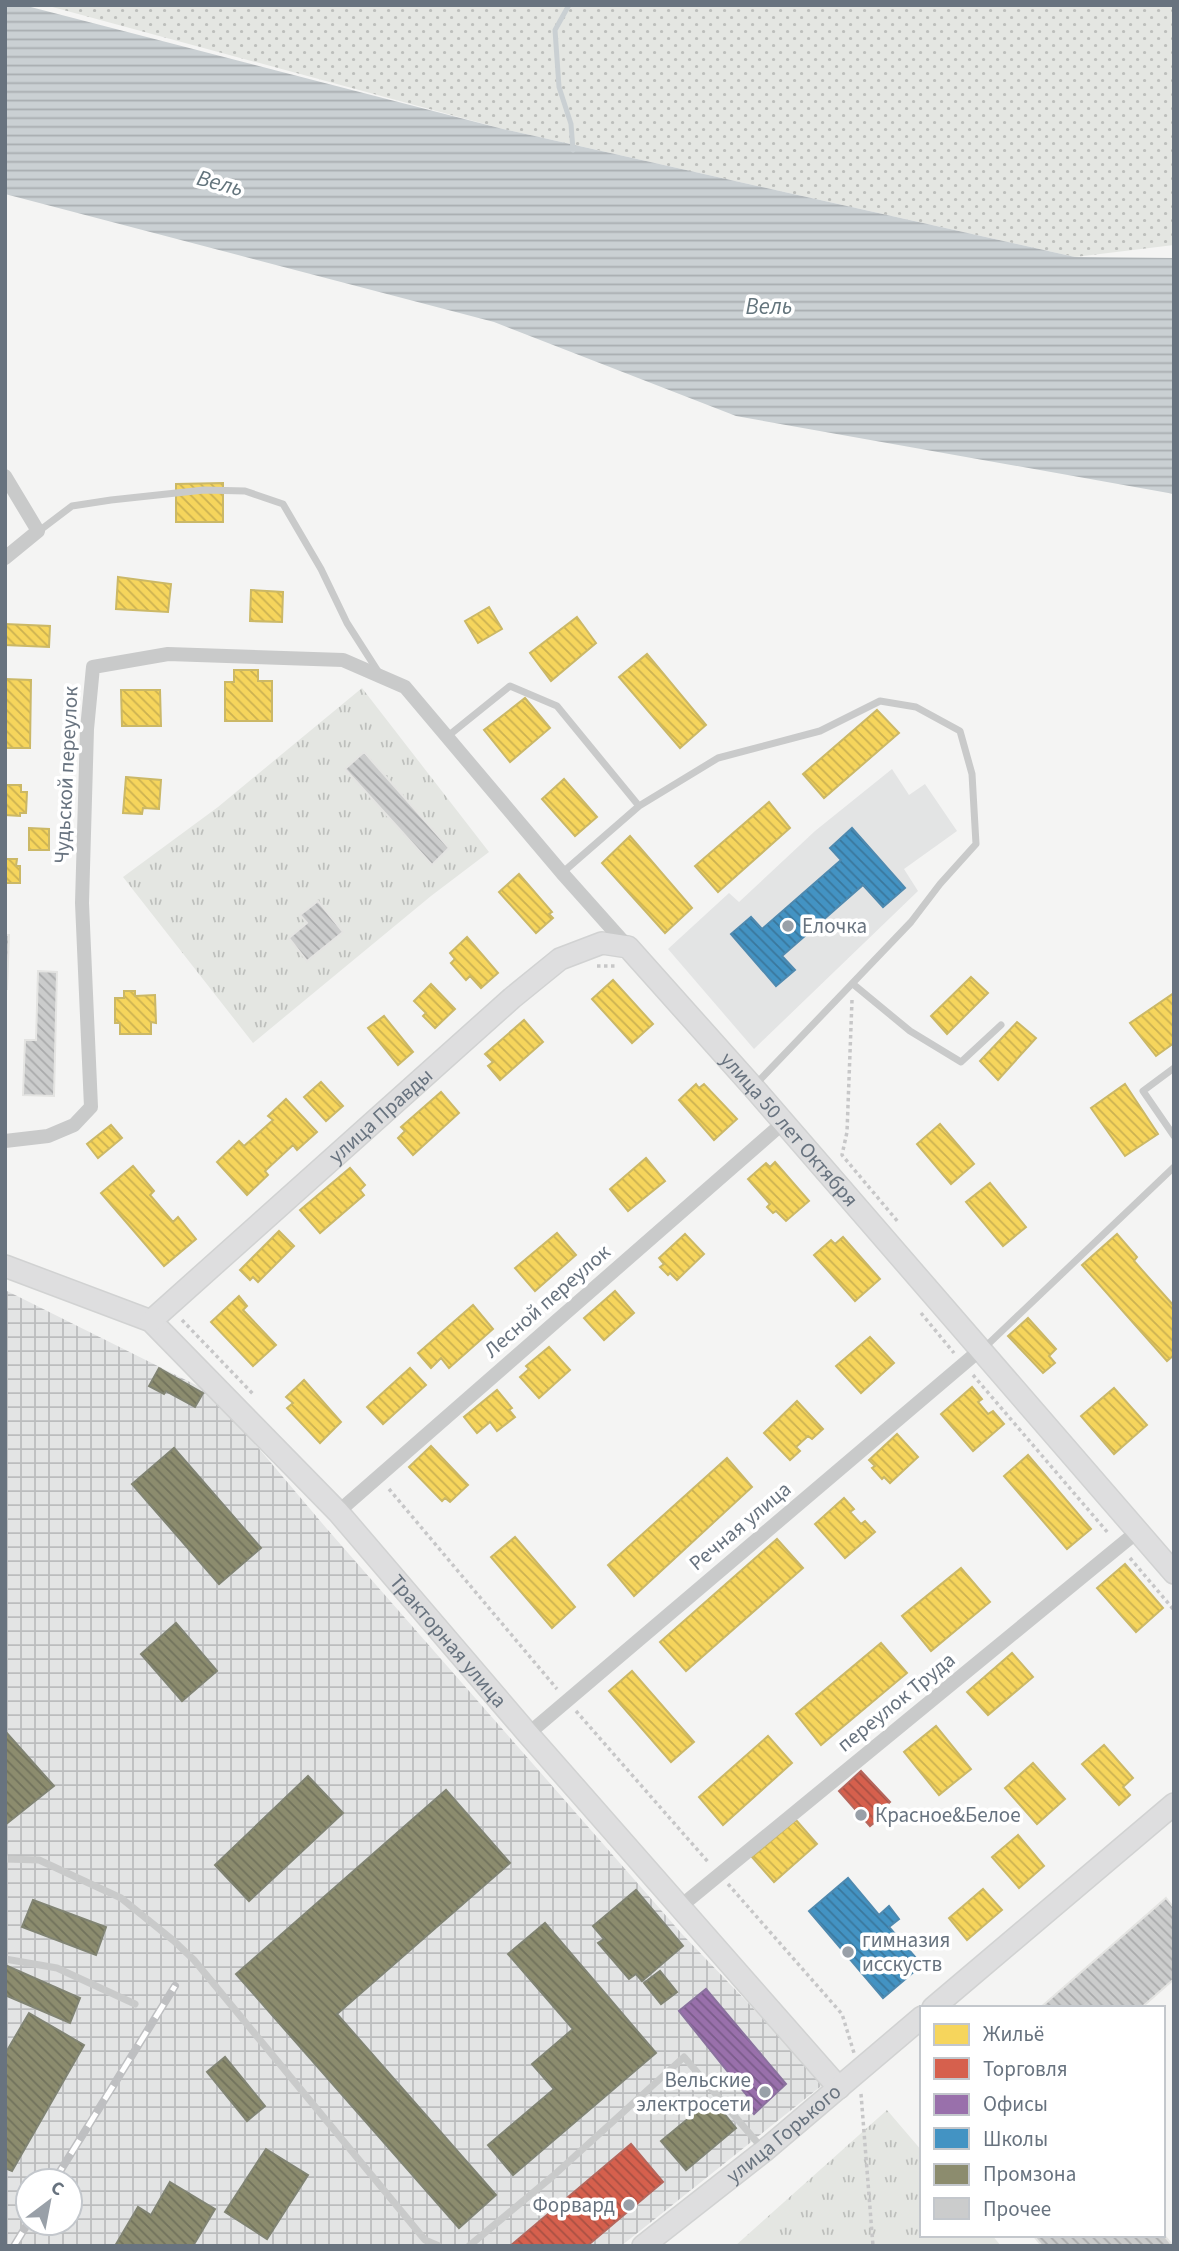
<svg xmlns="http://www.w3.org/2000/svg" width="1179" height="2251" font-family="'Source Sans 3',sans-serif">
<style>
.built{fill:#e3e4e4}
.industrial{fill:url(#industrial-grid);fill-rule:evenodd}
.grass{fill:url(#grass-dots)}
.park{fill:url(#park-tufts)}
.water{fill:url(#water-rules)}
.homes{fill:url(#homes-back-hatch);stroke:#cbb866;stroke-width:2}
.shops{fill:url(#shops-back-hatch);stroke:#b5665c;stroke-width:2}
.offices{fill:url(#offices-back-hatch);stroke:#8a719e;stroke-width:2}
.schools{fill:url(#schools-back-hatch);stroke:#4e89af;stroke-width:2}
.industry{fill:url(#industry-back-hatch);stroke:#818473;stroke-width:2}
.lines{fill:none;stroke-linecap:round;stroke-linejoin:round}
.stream{stroke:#cad0d3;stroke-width:5}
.building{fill:url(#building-back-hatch);stroke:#e4e4e2;stroke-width:2}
.secondary-casing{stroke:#d1d2d2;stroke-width:24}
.path{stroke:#c7c7c8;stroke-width:3.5;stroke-dasharray:3.5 3.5;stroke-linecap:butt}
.lane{stroke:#c9caca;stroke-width:7}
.street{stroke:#c9caca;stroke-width:14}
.secondary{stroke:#dededf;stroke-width:21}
.rail-casing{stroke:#bebfc1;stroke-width:8}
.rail{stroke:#fff;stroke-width:5;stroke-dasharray:16;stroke-linecap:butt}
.poi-dot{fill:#99a0a8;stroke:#fff;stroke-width:2.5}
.labels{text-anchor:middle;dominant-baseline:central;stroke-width:7;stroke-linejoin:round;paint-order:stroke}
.street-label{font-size:21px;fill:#68737f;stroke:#fff}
.poi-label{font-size:21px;fill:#68737f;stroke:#fff;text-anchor:start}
.water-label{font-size:23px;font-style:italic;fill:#63747c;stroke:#fff}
</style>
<defs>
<pattern id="industrial-grid" width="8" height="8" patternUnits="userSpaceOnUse" patternTransform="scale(1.75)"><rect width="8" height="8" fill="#e3e4e4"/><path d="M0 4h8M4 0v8" fill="none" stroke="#bcbdbe"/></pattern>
<pattern id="grass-dots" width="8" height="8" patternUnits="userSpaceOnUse" patternTransform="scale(1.75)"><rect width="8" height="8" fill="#e4e6e2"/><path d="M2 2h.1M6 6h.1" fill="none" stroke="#bdbfbc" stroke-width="1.8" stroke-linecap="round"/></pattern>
<pattern id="park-tufts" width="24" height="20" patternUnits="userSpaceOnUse" patternTransform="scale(1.75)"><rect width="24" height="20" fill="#e4e6e2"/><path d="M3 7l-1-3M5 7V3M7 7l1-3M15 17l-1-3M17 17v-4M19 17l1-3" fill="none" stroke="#bdbfbc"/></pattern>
<pattern id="water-rules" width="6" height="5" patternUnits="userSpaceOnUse" patternTransform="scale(1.75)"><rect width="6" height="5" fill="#cad0d3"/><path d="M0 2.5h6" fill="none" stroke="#a8adb0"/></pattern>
<pattern id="homes-back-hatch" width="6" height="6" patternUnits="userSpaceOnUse" patternTransform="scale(1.75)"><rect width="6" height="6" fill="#f6d55c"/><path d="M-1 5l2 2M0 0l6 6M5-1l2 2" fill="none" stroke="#cbb151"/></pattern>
<pattern id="shops-back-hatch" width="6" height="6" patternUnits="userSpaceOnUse" patternTransform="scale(1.75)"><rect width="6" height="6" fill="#d6604d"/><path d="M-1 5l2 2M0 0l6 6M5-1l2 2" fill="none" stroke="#a85043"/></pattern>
<pattern id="offices-back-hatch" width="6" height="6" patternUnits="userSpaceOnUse" patternTransform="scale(1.75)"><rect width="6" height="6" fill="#9970ab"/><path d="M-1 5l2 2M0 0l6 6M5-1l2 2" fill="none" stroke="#7a5c8a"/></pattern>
<pattern id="schools-back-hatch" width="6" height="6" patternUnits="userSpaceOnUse" patternTransform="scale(1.75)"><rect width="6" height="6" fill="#4393c3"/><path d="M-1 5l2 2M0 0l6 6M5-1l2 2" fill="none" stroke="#3a779c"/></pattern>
<pattern id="industry-back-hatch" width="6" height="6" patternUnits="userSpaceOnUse" patternTransform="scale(1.75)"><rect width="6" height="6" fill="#8c8c6e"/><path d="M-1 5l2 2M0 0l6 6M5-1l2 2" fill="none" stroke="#71725c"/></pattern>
<pattern id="building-back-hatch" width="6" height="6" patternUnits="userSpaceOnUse" patternTransform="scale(1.75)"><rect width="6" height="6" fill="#cbcccc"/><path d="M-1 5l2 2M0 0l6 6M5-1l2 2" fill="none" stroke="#a9aaab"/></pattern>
</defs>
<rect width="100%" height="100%" fill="#f4f4f3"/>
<path class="built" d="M892,769L909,795L925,784L957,831L904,869L918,891L754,1049L668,949L729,893L739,902L815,831Z"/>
<path class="industrial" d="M5,1290L212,1393L327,1529L682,1934L825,2083L621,2246H5ZM28,2181H70V2223H28Z"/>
<path class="grass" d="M45,5H1174V245L1075,257L503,129Z"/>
<path class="park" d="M362,688L489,852L431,896L253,1043L123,877L218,807Z
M887,2110L922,2151V2235H992L1001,2246H735Z"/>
<path class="water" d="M5,5H23L503,129L1075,257L1174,258V494L736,416L494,322L5,194Z"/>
<path class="homes" d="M223,483V522H176V484Z
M118,577L171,584L168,612L116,609Z
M251,590L283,592L282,622L250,621Z
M489,607L502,629L478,643L465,621Z
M577,617L596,643L551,681L530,653Z
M5,624L50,626L49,647L5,645Z
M647,654L706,725L680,748L619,677Z
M234,670H258V681H272V721H225V682H234Z
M5,679L31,680L30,748H5Z
M121,690H160L161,726H122Z
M525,698L550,728L510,762L484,730Z
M877,710L899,733L824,798L803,774Z
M126,777L161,780L159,809L143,808L142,814L123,813Z
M564,779L597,817L575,836L542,799Z
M5,785H21V792H27L26,813H20V816L5,815Z
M769,802L790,828L718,892L695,866Z
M29,828L49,829V850H29Z
M630,836L692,908L665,933L602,863Z
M5,859H17L16,866H20V883H5Z
M519,874L552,912L549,914L553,918L536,933L499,892Z
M467,937L498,973L481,988L470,976L466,980L451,963L455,959L450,953Z
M971,977L988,993L947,1034L931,1016Z
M613,980L653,1024L632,1043L592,999Z
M431,984L455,1009L435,1028L423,1016L426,1013L414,1001Z
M124,991H135V996L155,995L156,1023L151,1022V1034H120V1023H115V998H124Z
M1174,993V1043L1156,1056L1130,1023Z
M384,1016L413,1052L398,1065L368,1028Z
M524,1020L543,1042L500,1080L488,1066L493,1062L485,1054Z
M1017,1022L1036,1038L998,1080L980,1061Z
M321,1082L343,1106L326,1121L304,1097Z
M696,1084L699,1088L704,1084L737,1119L714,1140L679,1100Z
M1125,1084L1158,1134L1125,1156L1091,1108Z
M441,1092L459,1113L413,1155L398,1138L405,1131L401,1127Z
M286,1099L317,1132L297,1150L293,1145L265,1171L268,1175L247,1195L217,1162L239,1141L244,1146L273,1120L268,1116Z
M940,1124L974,1164L951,1184L917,1144Z
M111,1125L122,1138L98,1158L87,1144Z
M646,1158L665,1181L628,1211L610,1189Z
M775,1162L809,1201L786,1221L776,1211L773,1213L767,1207L770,1204L748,1179L766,1163L770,1167Z
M133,1166L154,1191L150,1195L173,1222L178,1217L196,1239L164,1266L101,1193Z
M350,1168L365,1185L360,1190L364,1195L320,1233L300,1210Z
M990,1183L1026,1227L1003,1246L966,1202Z
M279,1231L294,1246L258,1282L253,1277L250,1280L240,1270Z
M557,1233L576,1255L535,1291L515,1268Z
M685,1234L704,1254L677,1280L670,1273L668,1275L660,1267L664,1264L659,1258Z
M1117,1234L1137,1257L1134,1261L1174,1306V1355L1167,1361L1082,1265Z
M843,1237L880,1279L855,1301L814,1255L831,1240L835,1244Z
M615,1291L634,1313L604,1340L584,1318Z
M239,1296L247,1306L243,1310L276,1345L253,1366L211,1322Z
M473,1305L493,1329L449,1368L441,1358L431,1368L418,1353Z
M1028,1318L1056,1349L1049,1356L1055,1363L1043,1373L1008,1336Z
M870,1337L894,1363L861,1393L836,1366Z
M549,1347L570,1370L539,1398L520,1377L529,1369L526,1366Z
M410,1368L426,1385L383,1424L367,1407Z
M304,1380L341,1422L320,1443L287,1408L293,1403L286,1397Z
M972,1387L982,1399L978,1402L988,1414L993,1411L1004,1424L973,1451L941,1414Z
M1114,1388L1147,1425L1114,1454L1081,1416Z
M497,1390L512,1408L509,1410L515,1417L497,1431L490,1422L477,1433L464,1417Z
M797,1401L823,1429L812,1439L808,1436L796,1447L800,1451L790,1460L764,1433Z
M897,1434L918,1457L890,1483L884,1477L882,1479L872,1468L875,1466L869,1460Z
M431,1446L468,1485L450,1502L445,1498L442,1501L409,1467Z
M1028,1455L1091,1529L1067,1549L1004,1476Z
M727,1458L752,1487L634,1596L608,1565Z
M844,1498L854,1509L850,1512L861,1524L865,1521L875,1532L845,1558L815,1524Z
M515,1537L575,1607L552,1628L491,1557Z
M777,1539L803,1568L686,1671L660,1642Z
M1125,1564L1163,1608L1136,1632L1097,1588Z
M961,1568L990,1602L931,1651L902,1616Z
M881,1643L907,1673L821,1745L796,1714Z
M1012,1653L1033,1677L988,1715L967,1692Z
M632,1671L694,1742L671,1762L609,1691Z
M936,1726L971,1769L939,1795L904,1752Z
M768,1736L792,1763L723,1825L699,1797Z
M1104,1745L1133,1778L1123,1787L1130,1795L1119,1805L1082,1764Z
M1033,1763L1065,1799L1037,1824L1005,1788Z
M796,1820L817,1844L774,1882L752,1857Z
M1018,1835L1044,1866L1019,1888L992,1857Z
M983,1889L1002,1910L967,1940L949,1918Z"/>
<path class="shops" d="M861,1771L890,1802L873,1817L876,1821L870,1826L839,1791Z
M631,2144L663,2182L587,2246H510Z"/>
<path class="offices" d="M706,1989L786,2084L754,2114L748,2107L753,2103L679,2011Z"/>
<path class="schools" d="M852,828L905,888L883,907L863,885L782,956L795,970L776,986L731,934L751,917L762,929L841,860L830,848Z
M848,1878L879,1915L889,1906L899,1919L889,1927L922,1965L883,1998L809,1911Z"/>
<path class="industry" d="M159,1368L203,1393L195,1407L166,1391L164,1394L149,1386Z
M174,1448L261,1548L219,1584L132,1484Z
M176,1623L217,1671L182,1701L141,1654Z
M5,1731L54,1786L5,1825Z
M308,1776L343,1813L249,1901L215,1865Z
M446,1790L510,1863L337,2014L496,2195L459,2228L236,1974Z
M636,1890L683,1946L642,1981L636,1974L629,1979L598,1943L604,1939L593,1926Z
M33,1900L106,1927L96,1955L22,1927Z
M545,1923L656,2053L513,2175L488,2145L554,2089L532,2064L573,2029L508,1954Z
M5,1965L80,1998L70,2023L5,1995Z
M660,1971L677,1992L661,2004L644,1983Z
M29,2013L84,2045L12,2171L5,2168V2054Z
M225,2057L265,2106L247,2121L207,2072Z
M712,2099L736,2128L686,2170L661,2141Z
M266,2149L308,2175L267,2239L225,2212Z
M170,2182L215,2209L193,2246H115L138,2207L151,2215Z"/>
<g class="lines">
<path class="stream" d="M569,5L555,30L559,87L571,124L573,150"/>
</g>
<path class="building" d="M364,752L449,848L432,865L345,769Z
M318,901L343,932L307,961L289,938L307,923L300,915Z
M5,935H9L7,989H5Z
M38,971L57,972L54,1096L23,1095L25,1040H36Z
M1166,1898L1174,1908V1979L1141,2008H1040Z
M1163,2234L1173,2246H1042L1033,2235Z"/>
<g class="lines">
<g class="secondary-casing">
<g id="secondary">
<path id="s1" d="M5,1266L151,1321L338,1512L528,1734L839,2088"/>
<path id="s2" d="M151,1321L512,998L560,959L602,943L628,947L753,1087L1174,1573"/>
<path d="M933,2008L1174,1804"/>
<path id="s3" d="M643,2246L764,2151L922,2017"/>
</g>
</g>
<path class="path" d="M597,966H618
M852,1000L847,1132L842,1155L899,1223
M921,1313L954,1353
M182,1320L254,1395
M973,1375L1109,1534
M389,1489L557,1689
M1130,1558L1174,1610
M576,1711L709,1863
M728,1884L842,2014L854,2053
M861,2094L873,2246"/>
<path class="lane" d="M39,531L72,506L111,500L204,490L245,491L283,504L321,569L347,623L379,673
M448,736L510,686L557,706L639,806
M562,873L639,806L718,758L820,731L880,701L916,707L960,731L972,774L976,844L940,884L911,922L755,1085
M853,984L910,1031L961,1062L1001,1025
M1174,1068L1143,1091L1174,1136
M984,1348L1174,1167
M5,1859L39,1860L121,1898L174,1941L194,1960L425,2240L439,2246
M5,1959L57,1968L135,2004
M469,2246L553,2176L684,2057L762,2148"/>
<path class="street" d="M5,476L38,531L5,558
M5,1141L48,1136L74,1125L91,1107L82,903L87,729L93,667L168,654L343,660L405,687L562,873L628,947
M338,1512L783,1123
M528,1734L980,1350
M681,1906L1138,1531"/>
<use href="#secondary" class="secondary"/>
<g class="rail-casing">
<path id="rail" d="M54,2181L175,1986
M14,2246L28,2223"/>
</g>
<use href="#rail" class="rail"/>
</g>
<g class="poi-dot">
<circle cx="788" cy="926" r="7"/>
<circle cx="861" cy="1815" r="7"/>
<circle cx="848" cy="1952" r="7"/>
<circle cx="765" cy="2092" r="7"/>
<circle cx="629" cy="2205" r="7"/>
</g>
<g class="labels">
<g class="street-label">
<text transform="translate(66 775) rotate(-87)">Чудьской переулок</text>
<text stroke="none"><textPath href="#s2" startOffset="308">улица Правды</textPath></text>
<text stroke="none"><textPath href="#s2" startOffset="861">улица 50 лет Октября</textPath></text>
<text transform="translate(547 1301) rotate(-41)">Лесной переулок</text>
<text transform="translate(740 1526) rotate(-40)">Речная улица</text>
<text stroke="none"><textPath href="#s1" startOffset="593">Тракторная улица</textPath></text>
<text transform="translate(896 1702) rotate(-39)">переулок Труда</text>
<text stroke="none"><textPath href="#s3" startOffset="180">улица Горького</textPath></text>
</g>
<g class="poi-label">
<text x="802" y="926">Елочка</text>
<text x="875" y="1815">Красное&amp;Белое</text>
<text x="862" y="1940">гимназия<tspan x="862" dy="24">исскуств</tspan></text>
<text x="751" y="2080" text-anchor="end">Вельские<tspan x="751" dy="24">электросети</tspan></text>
<text x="615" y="2205" text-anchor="end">Форвард</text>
</g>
<g class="water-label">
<text transform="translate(220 183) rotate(15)">Вель</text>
<text x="769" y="306">Вель</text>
</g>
</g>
<rect width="1179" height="2251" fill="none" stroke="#68737f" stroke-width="14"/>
<rect x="920" y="2006" width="245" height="231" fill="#ffffff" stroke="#c3c7cc" stroke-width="2"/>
<rect x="934" y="2024" width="35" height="21" fill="#f6d55c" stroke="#c3c7cc" stroke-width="2"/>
<text x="983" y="2041" font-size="21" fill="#68737f">Жильё</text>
<rect x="934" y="2058" width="35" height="21" fill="#d6604d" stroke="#c3c7cc" stroke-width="2"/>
<text x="983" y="2076" font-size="21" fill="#68737f">Торговля</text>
<rect x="934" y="2094" width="35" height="21" fill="#9970ab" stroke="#c3c7cc" stroke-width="2"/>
<text x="983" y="2111" font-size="21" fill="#68737f">Офисы</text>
<rect x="934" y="2128" width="35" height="21" fill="#4393c3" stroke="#c3c7cc" stroke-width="2"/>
<text x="983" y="2146" font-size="21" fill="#68737f">Школы</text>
<rect x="934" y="2164" width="35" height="21" fill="#8c8c6e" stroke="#c3c7cc" stroke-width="2"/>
<text x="983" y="2181" font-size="21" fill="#68737f">Промзона</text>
<rect x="934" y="2198" width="35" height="21" fill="#cbcccc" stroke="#c3c7cc" stroke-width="2"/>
<text x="983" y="2216" font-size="21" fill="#68737f">Прочее</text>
<g transform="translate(49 2202) rotate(32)"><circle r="33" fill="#ffffff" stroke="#c3c7cc" stroke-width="2"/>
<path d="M0-5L12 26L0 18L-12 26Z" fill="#99a0a8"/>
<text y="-10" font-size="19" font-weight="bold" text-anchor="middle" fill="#68737f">С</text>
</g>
</svg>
